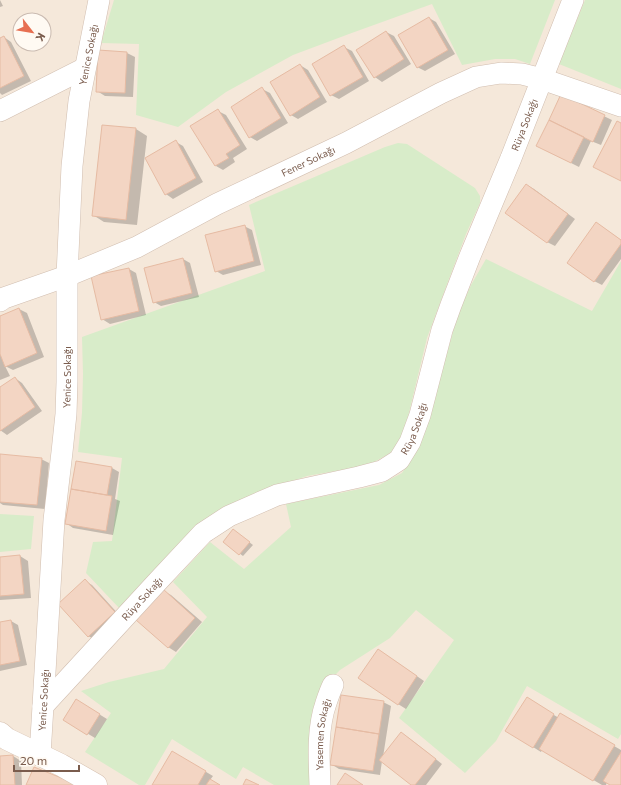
<svg xmlns="http://www.w3.org/2000/svg" width="621" height="785" font-family="Commissioner,sans-serif">
<style>
.residential{fill:#f5e8da;fill-rule:evenodd}
.green{fill:#d8ecc9}
.shadow{fill:#0003}
.building{fill:#f3d5c3;stroke:#e6bba3}
.lines{fill:none;stroke-linecap:round;stroke-linejoin:round}
.street-casing{stroke:#d1beb0;stroke-width:22}
.secondary-casing{stroke:#d6c0b0;stroke-width:23}
.street{stroke:#fff;stroke-width:21}
.secondary{stroke:#fff;stroke-width:22}
.labels{text-anchor:middle;dominant-baseline:central;stroke-width:3;stroke-linejoin:round;paint-order:stroke}
.street-label{font-size:10px;fill:#7a5c4d;stroke:#fffaf3}
</style>
<rect width="100%" height="100%" fill="#fdf6ec"/>
<path class="residential" d="M0,0H621V785H0ZM20,20H44V44H20Z"/>
<path class="green" d="M114,0H555L530,64L515,59H495L462,65L432,4L349,34L293,55L226,92L178,127L136,115L139,44L101,43Z
M585,0H621V89L559,64Z
M398,143L407,144L475,188L480,196V203L466,234L446,287L427,338L408,417L402,434L397,447L389,454L374,462L353,468L307,476L255,494L221,509L193,530L120,609L86,573L93,542L112,541L122,458L78,452L82,413L83,374L82,337L265,271L249,205L385,147Z
M486,259L592,311L621,261V734L618,739L527,686L496,741L465,773L399,718L454,640L416,610L390,638L340,670L325,685L310,785H274L243,767L236,779L172,739L145,785H139L85,752L111,713L81,691L109,682L164,669L207,617L173,582L210,542L244,569L291,527L286,504L379,485L402,473L415,453L437,388L458,314L471,285Z
M0,514L34,516L31,549L0,552Z"/>
<path class="shadow" d="M0,0L3,6L0,7Z
M429,18L436,22L455,54L425,71L417,67Z
M386,32L394,36L411,64L382,82L375,77Z
M4,37L11,42L31,81L2,95L0,93V39Z
M344,47L352,51L369,81L339,99L331,95Z
M99,52L127,53L135,57L133,97L105,96L97,91Z
M300,65L308,70L327,102L298,119L291,115Z
M262,89L270,93L288,123L257,141L250,137Z
M562,96L612,120L601,145L591,141L579,167L545,150Z
M218,111L226,115L247,149L233,158L235,162L223,170L216,166Z
M103,126L136,129L147,136L137,225L104,222L93,215Z
M176,142L183,146L203,182L173,199L166,194Z
M527,185L534,189L575,219L555,246L547,242Z
M597,223L621,240V259L602,285L594,281Z
M244,226L252,230L261,265L223,275L216,271Z
M183,259L190,263L199,297L161,306L154,302Z
M129,269L136,273L146,315L110,324L102,319Z
M19,309L27,313L44,357L13,370L5,366L10,376L0,380V317Z
M15,378L22,383L42,411L7,435L0,430V388Z
M0,455L41,459L49,463L45,509L3,505L0,503Z
M77,462L112,468L119,472L115,499L120,501L113,535L73,528L66,523Z
M233,530L253,545L243,556L224,542Z
M20,556L28,561L31,598L0,600V558Z
M85,581L92,585L121,617L96,640L88,636Z
M163,591L171,595L202,622L176,652L168,647Z
M11,621L18,625L27,665L0,671V623Z
M386,655L424,681L406,709L398,704Z
M527,699L559,718L560,715L621,750V785H612L607,782L606,785H602L542,750L541,752L533,747Z
M383,702L391,706L383,757L401,733L409,738L442,764L426,785H412L382,761L380,775L339,769L331,764Z
M84,705L107,719L95,738L65,720Z
M172,752L213,776L210,780L219,785H153Z
M13,756L21,761L22,785H0V757Z"/>
<path class="building" d="M429,17L448,50L417,68L398,35Z
M386,31L404,59L374,78L356,50Z
M4,36L24,76L0,88V38Z
M344,45L363,77L330,96L312,64Z
M98,50L127,52L125,93L96,92Z
M300,64L320,97L290,116L270,82Z
M262,87L281,118L249,138L231,107Z
M561,94L605,115L593,142L549,120Z
M218,109L240,145L226,154L229,158L215,166L190,126Z
M549,120L584,137L571,163L536,146Z
M617,121L621,123V181L593,167Z
M102,125L136,128L126,220L92,216Z
M176,140L196,178L165,195L145,158Z
M526,184L568,214L547,243L505,213Z
M596,222L621,240V244L594,282L567,263Z
M245,225L254,261L215,272L205,235Z
M183,258L192,293L153,303L144,268Z
M129,268L139,311L101,320L91,276Z
M19,308L37,353L5,367L0,354V316Z
M15,377L35,407L0,431V387Z
M0,454L42,458L37,505L0,502Z
M76,461L112,467L107,495L71,489Z
M71,489L112,496L106,531L65,524Z
M233,529L250,542L239,555L223,542Z
M20,555L24,594L0,596V557Z
M85,579L115,612L88,637L58,604Z
M163,589L195,618L168,648L136,620Z
M11,620L20,661L0,665V622Z
M378,649L417,676L398,705L358,678Z
M341,695L384,701L379,734L336,727Z
M527,697L554,714L533,748L505,731Z
M76,699L100,714L87,735L63,720Z
M560,713L615,745L593,781L539,749Z
M336,727L379,734L373,771L330,765Z
M401,732L436,759L415,785H411L379,760Z
M172,751L206,771L198,785H152Z
M621,752V785H610L603,781Z
M13,755L15,785H0V756Z
M34,767L74,783L73,785H26Z
M345,773L363,785H337Z
M210,779L220,785H206Z
M246,779L259,785H243Z"/>
<g class="lines">
<g class="street-casing">
<g id="street">
<path d="M0,111L85,68"/>
<path id="s1" d="M0,301L4,298L67,276L137,247L217,204L346,143L441,93L476,77L501,73L522,74L542,79L621,106"/>
<path id="s2" d="M43,706L158,581L203,533L229,516L277,495L359,477L382,471L399,460L410,442L420,415L442,330L451,305L470,256L511,158L573,0"/>
<path id="s3" d="M40,755L43,706L54,520L62,452L66,414L67,382V276L72,166L79,101L99,0"/>
<path id="s4" d="M320,785C319,758 317,729 326,703C328,697 330,691 333,685"/>
</g>
</g>
<g class="secondary-casing">
<path id="secondary" d="M0,733L7,739L61,765L96,785"/>
</g>
<use href="#street" class="street"/>
<use href="#secondary" class="secondary"/>
</g>
<g class="labels">
<g class="street-label">
<text stroke="none"><textPath href="#s3" startOffset="703">Yenice Sokağı</textPath></text>
<text stroke="none"><textPath href="#s2" startOffset="806">Rüya Sokağı</textPath></text>
<text stroke="none"><textPath href="#s1" startOffset="339">Fener Sokağı</textPath></text>
<text stroke="none"><textPath href="#s3" startOffset="379">Yenice Sokağı</textPath></text>
<text stroke="none"><textPath href="#s2" startOffset="482">Rüya Sokağı</textPath></text>
<text stroke="none"><textPath href="#s2" startOffset="146">Rüya Sokağı</textPath></text>
<text stroke="none"><textPath href="#s3" startOffset="55">Yenice Sokağı</textPath></text>
<text stroke="none"><textPath href="#s4" startOffset="51">Yasemen Sokağı</textPath></text>
</g>
</g>
<g transform="translate(32 32) rotate(121)"><circle r="19" fill="#fffaf3" stroke="#cabbb1"/>
<path d="M0-3L7 15L0 10L-7 15Z" fill="#e76f51"/>
<text y="-6" font-size="11" font-weight="bold" text-anchor="middle" fill="#7a5c4d">K</text>
</g>
<path d="M14 765v6h65v-6" fill="none" stroke="#7a5c4d" stroke-width="2"/>
<text x="20" y="765" font-size="12" fill="#7a5c4d" stroke="#fffaf3" stroke-width="3" paint-order="stroke">20 m</text>
</svg>
